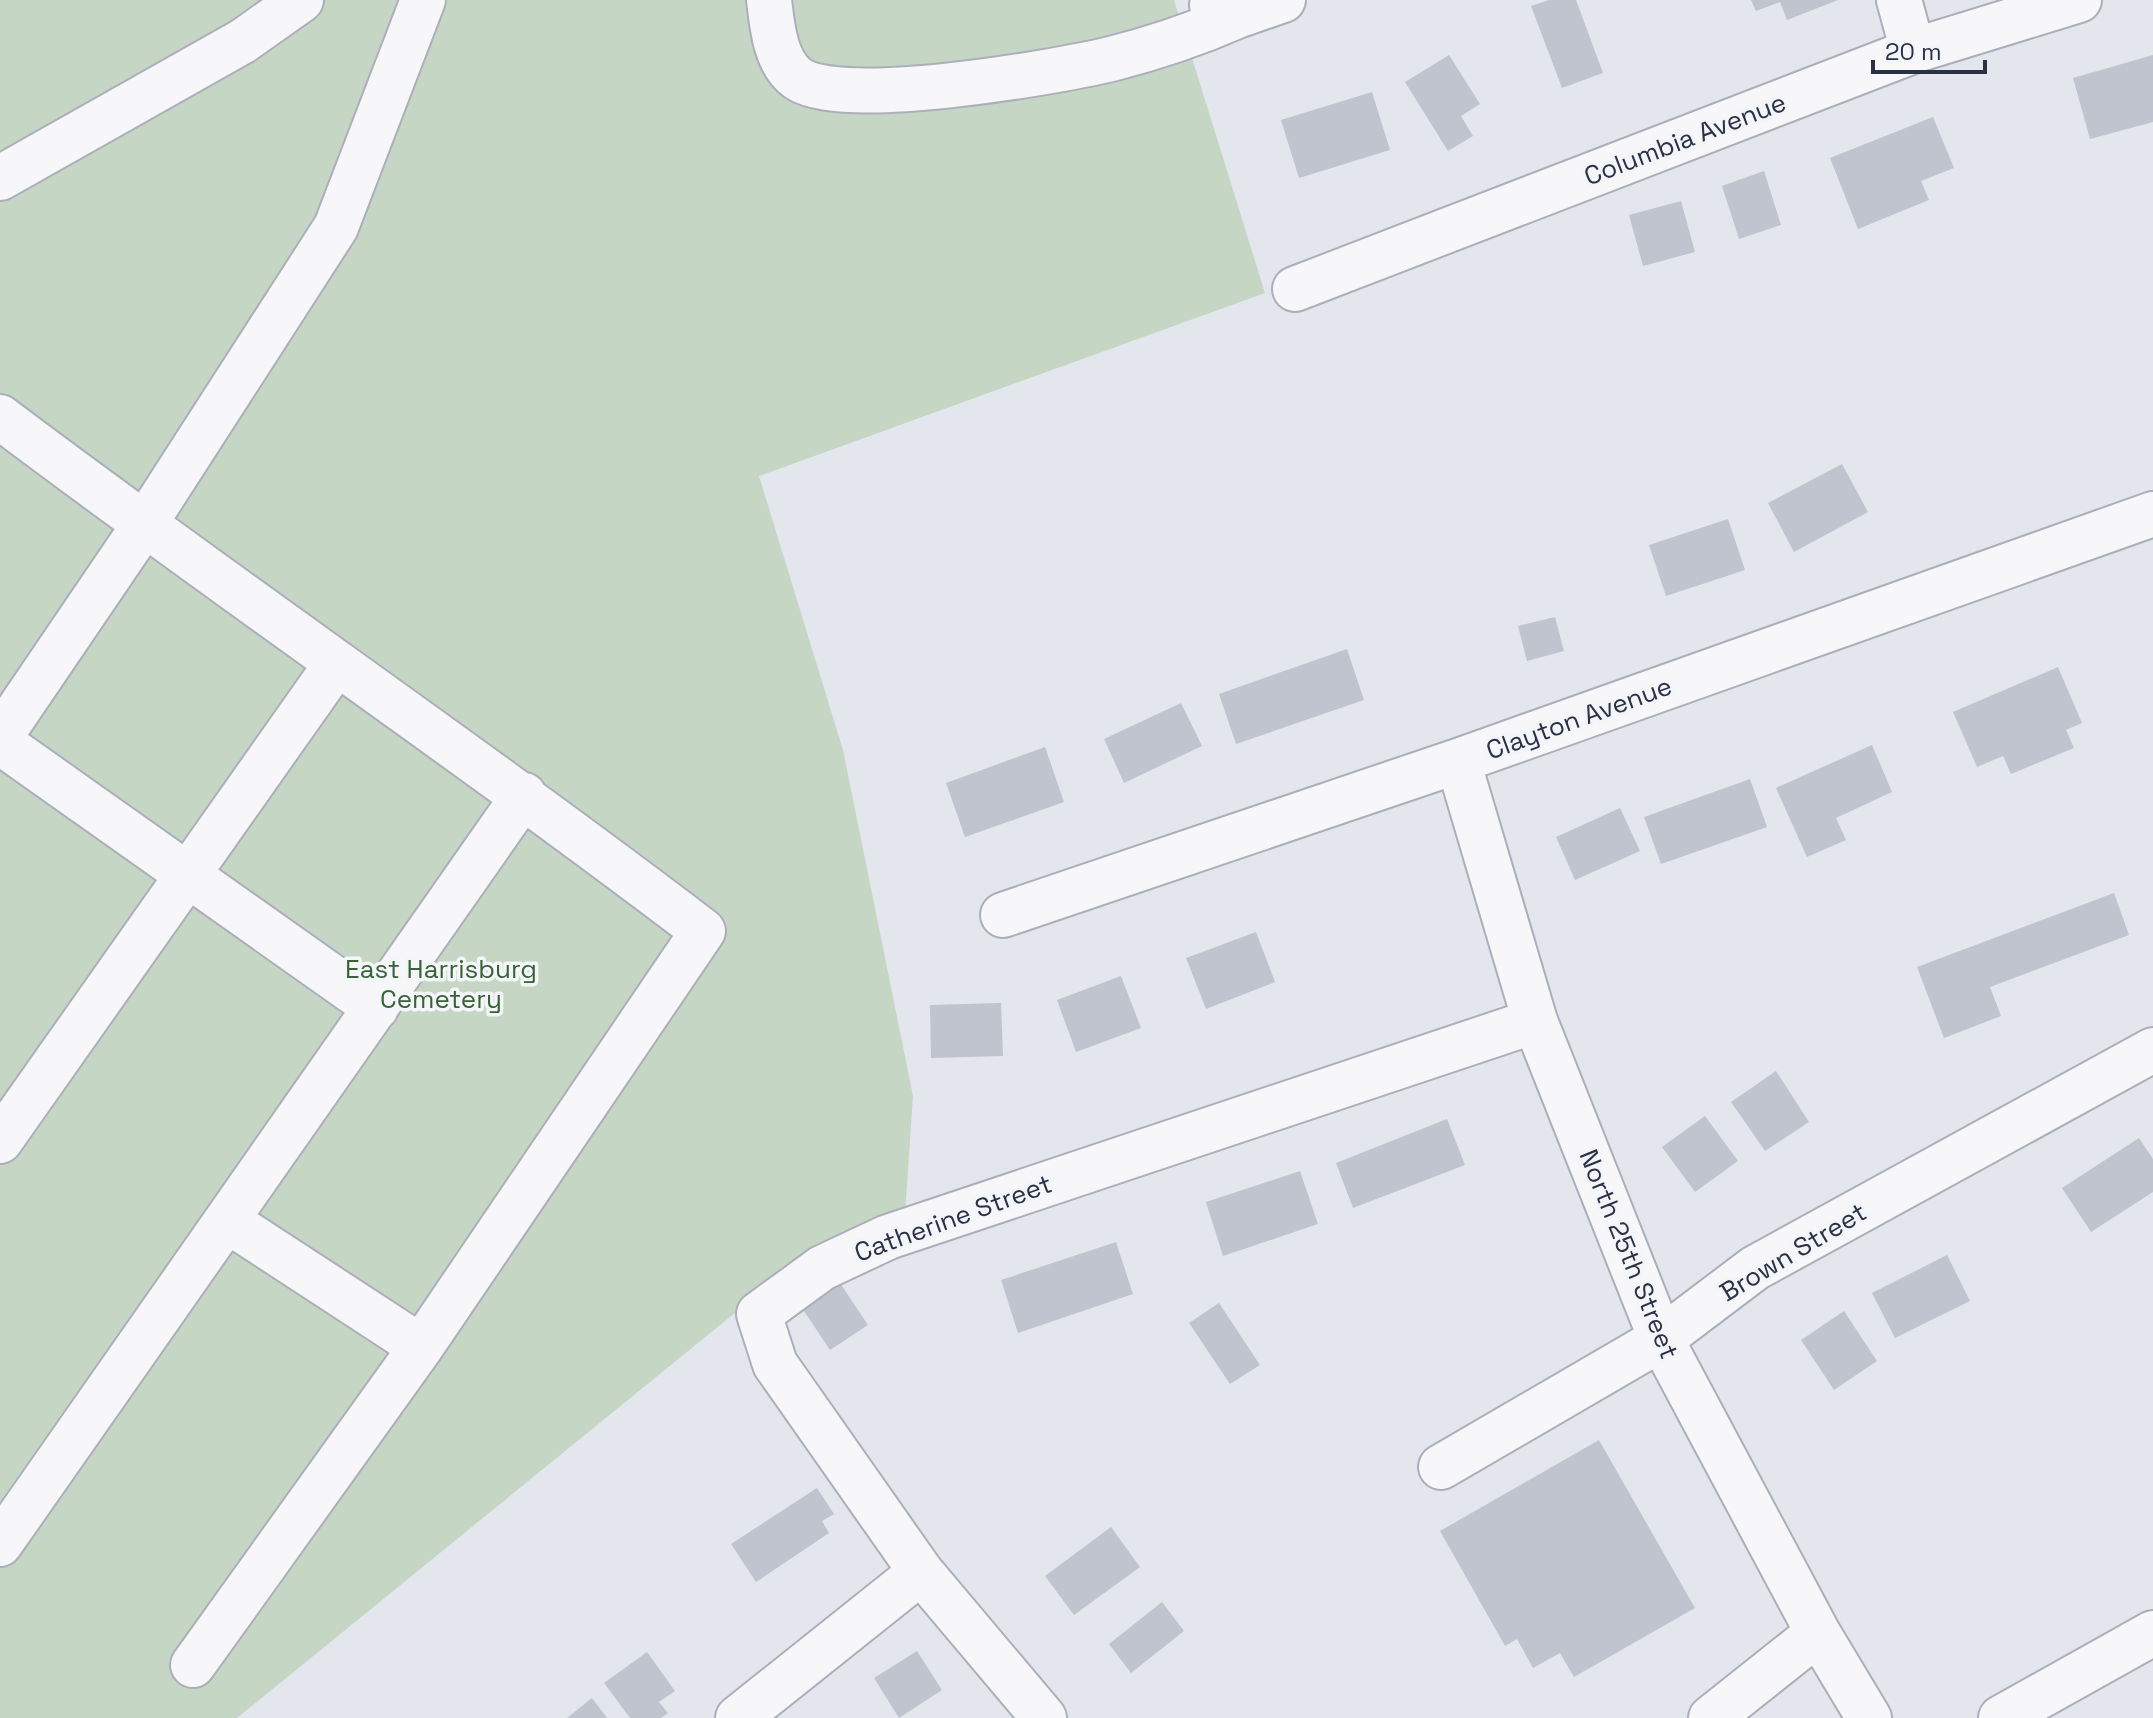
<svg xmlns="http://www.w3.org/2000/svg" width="2153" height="1718" font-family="'Space Grotesk',sans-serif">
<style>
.green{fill:#c6d6c4}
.building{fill:#c0c4cf}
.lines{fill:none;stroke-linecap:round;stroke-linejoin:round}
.minor-casing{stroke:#acafba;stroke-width:48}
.minor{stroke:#f7f7fa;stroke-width:44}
.labels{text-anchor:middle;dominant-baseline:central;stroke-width:7;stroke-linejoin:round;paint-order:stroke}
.street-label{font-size:26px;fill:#2a3046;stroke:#f3f5f9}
.park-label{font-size:26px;fill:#386236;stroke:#f3f5f9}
</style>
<rect width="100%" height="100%" fill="#e3e6ec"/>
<path class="green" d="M0,0H1174L1265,293L759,476L843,750L913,1096L905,1214L757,1295L237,1718H0Z"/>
<path class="building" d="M1549,0H1576L1603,73L1562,88L1531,6Z
M1751,0H1838L1787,20L1780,2L1756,11Z
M1449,55L1480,104L1461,116L1473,136L1448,151L1405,82Z
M2153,55V122L2090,139L2073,78Z
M1372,92L1390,150L1299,178L1281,120Z
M1933,117L1954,168L1921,181L1929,200L1858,229L1830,158Z
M1764,171L1781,225L1739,239L1722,186Z
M1681,201L1695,252L1643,266L1629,215Z
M1842,464L1868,512L1794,552L1768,503Z
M1728,519L1745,570L1666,596L1649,545Z
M1555,617L1564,651L1527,661L1518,626Z
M1347,649L1364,700L1236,744L1219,694Z
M2058,667L2082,723L2066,730L2074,748L2011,774L2003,756L1977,767L1953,712Z
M1181,703L1202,746L1124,783L1104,739Z
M1872,745L1892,792L1836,818L1846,840L1807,857L1776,788Z
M1045,747L1064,802L965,837L946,783Z
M1750,779L1767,827L1661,864L1644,817Z
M1620,808L1640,851L1575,880L1556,837Z
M2114,893L2129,935L1990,987L2001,1016L1944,1038L1917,967Z
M1256,932L1275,982L1206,1009L1186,958Z
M1121,976L1141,1028L1076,1052L1057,1000Z
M1001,1003L1003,1056L931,1058L930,1005Z
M1776,1071L1809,1122L1765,1151L1731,1102Z
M1705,1116L1738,1161L1695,1192L1662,1147Z
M1447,1119L1465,1165L1353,1208L1336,1163Z
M2139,1138L2153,1159V1192L2091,1232L2062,1188Z
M1300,1171L1318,1224L1223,1256L1206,1202Z
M1116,1242L1133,1294L1018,1333L1001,1280Z
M1947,1255L1970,1301L1895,1338L1872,1293Z
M840,1283L868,1325L830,1350L802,1308Z
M1219,1303L1260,1365L1230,1384L1189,1323Z
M1844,1311L1877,1361L1834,1390L1801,1340Z
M1599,1440L1695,1608L1574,1677L1560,1653L1533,1668L1517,1639L1505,1646L1440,1531Z
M817,1488L834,1514L822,1521L829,1533L756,1582L731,1544Z
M1111,1527L1140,1567L1074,1615L1045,1576Z
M1162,1602L1184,1631L1131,1673L1109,1644Z
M917,1651L942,1690L899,1718L874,1678Z
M647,1652L675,1691L659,1702L668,1713L661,1718H630L604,1683Z
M592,1698L607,1718H567Z"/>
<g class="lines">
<g class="minor-casing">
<path id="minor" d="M769,0C772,25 775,62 797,78C839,110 1057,72 1111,59C1154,48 1196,34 1237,16
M1899,0L1913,51
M1212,5L1237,16L1283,0
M0,178L243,41L301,0
M1295,289L1913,51L2079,0
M0,417C232,592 472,755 703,931L421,1347L193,1665
M0,737L144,525L336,227L423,0
M0,742L376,1008
M1458,761L1535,1021L1661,1339L1818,1633L1869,1718
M1003,915L1458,761L2153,514
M0,1141L337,663
M228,1221L421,1347
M1441,1467L1661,1339L1755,1268L2153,1050
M0,1544L524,795
M738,1718L921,1572
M1044,1718L921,1572L775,1364L759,1314L822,1268L888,1237L1535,1021
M1711,1718L1818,1633
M2001,1718L2153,1633"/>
</g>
<use href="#minor" class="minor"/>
</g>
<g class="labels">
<g class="street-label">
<text transform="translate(1685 139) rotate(-21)">Columbia Avenue</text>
<text transform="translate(1579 718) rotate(-20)">Clayton Avenue</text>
<text transform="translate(953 1218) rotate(-20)">Catherine Street</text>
<text transform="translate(1793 1252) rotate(-31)">Brown Street</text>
<text transform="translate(1629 1254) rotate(68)">North 25th Street</text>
</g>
<g class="park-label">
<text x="441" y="969">East Harrisburg<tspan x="441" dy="30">Cemetery</tspan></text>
</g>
</g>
<path d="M1873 60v12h112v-12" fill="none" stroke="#2a3046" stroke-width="4"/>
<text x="1885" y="60" font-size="24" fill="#2a3046" stroke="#f3f5f9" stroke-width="6" paint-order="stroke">20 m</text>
</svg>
